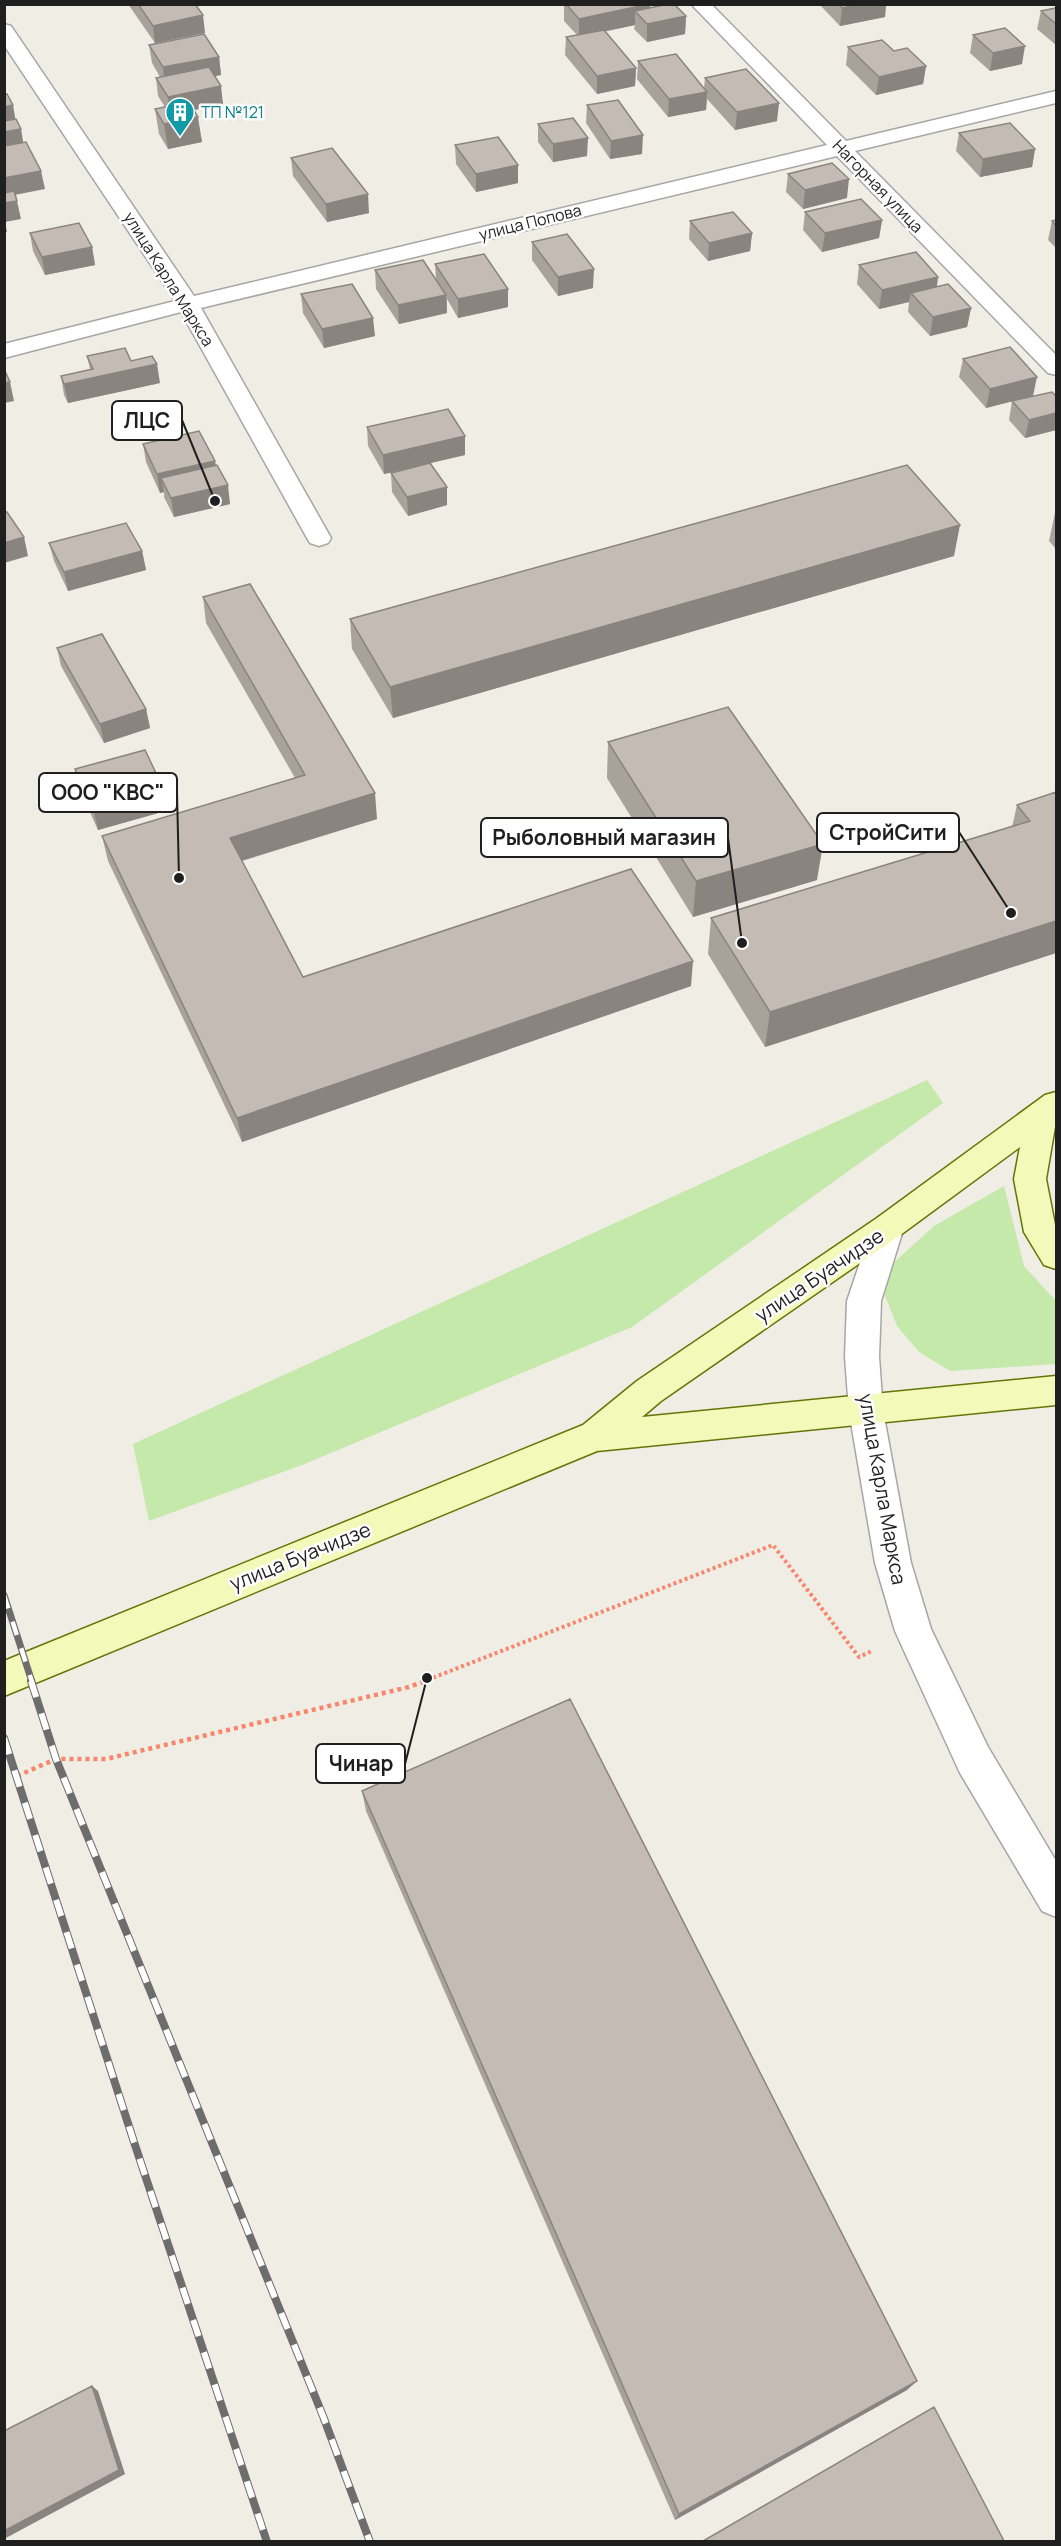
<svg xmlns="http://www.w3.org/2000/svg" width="1061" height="2546" font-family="Manrope,sans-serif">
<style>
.grass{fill:#c5e9ab}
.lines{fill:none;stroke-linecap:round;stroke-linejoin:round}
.minor-casing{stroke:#a6a6a6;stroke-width:3}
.tertiary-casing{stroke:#a6a6a6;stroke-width:3}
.secondary-casing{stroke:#627605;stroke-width:3}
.path-far1{stroke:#f9856c;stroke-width:4;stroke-dasharray:3 3;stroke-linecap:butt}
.path{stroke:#f9856c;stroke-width:4.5;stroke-dasharray:4 4;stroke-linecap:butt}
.minor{fill:#fff;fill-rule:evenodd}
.tertiary{fill:#fff;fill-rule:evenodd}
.secondary{fill:#f2f9b9;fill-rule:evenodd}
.rail-far1-casing{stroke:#6d6d6d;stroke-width:7}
.rail-casing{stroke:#6d6d6d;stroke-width:8}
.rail-far1{stroke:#fff;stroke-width:4.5;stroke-dasharray:14;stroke-linecap:butt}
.rail{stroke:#fff;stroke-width:6;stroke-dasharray:17;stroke-linecap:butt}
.wall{fill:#a9a29b}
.shaded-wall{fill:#89847e}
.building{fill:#c4bcb4;stroke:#89847e;stroke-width:1.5}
.labels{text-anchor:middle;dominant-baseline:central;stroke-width:5;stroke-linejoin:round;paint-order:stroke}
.far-culture-label{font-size:16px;fill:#0d838f;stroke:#fff;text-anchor:start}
.far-street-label{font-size:16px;fill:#1f1f1f;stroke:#fff}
.street-label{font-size:20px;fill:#1f1f1f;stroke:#fff}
.leader{fill:none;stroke:#1f1f1f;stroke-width:2}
.callout-dot{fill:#1f1f1f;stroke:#fff;stroke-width:2}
.callout{fill:#fff;stroke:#1f1f1f;stroke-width:2}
.callout-label{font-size:21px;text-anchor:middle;font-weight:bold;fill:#1f1f1f}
</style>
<rect width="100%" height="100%" fill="#f0ede5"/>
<path class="grass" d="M927,1080L943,1103L632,1327L302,1465L149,1521L133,1444Z
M1004,1186L1024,1266L1056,1301V1364L950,1371L919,1352L897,1326L885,1296L889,1267L934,1226Z"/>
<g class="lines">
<g class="minor-casing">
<path id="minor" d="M691,4H711L846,141L1056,91V103L855,151L1056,355V375L1048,373L837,156L201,308L331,538L328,543L319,546L310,543L307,538L181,312L4,358V344L175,301L4,45V24L11,26L194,296L827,145Z"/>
</g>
<g class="tertiary-casing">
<path id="tertiary" d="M888,1214L899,1218L904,1227L881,1301L879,1357L883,1411L911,1563L931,1629L988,1747L1056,1861V1917L1042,1911L960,1773L895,1631L875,1563L849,1411L845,1357L847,1301L872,1227L877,1218Z"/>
</g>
<g class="secondary-casing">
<path id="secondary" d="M1056,1092V1121L1046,1179L1056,1230V1269L1044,1265L1024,1232L1014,1179L1020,1147L899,1236L661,1401L642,1417L1056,1376V1405L597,1451L4,1696V1661L583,1425L637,1381L877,1218L1045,1095Z"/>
</g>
<path class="path-far1" d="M422,1682L773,1545L859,1657L872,1651"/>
<path class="path" d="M17,1776L56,1759H106L409,1687L425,1681"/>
<use href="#minor" class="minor"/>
<use href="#tertiary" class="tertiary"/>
<use href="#secondary" class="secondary"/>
<g class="rail-far1-casing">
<path id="rail-far1" d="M4,1595L32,1682"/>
</g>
<g class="rail-casing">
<path id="rail" d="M31,1681L56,1759L323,2416L370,2542
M4,1738L134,2142L267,2542"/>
</g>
<use href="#rail-far1" class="rail-far1"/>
<use href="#rail" class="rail"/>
</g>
<path class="wall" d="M128,4H195L205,33L155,43Z
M564,4H650V8L686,16L685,34L647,42L634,29L635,25L605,31L636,68L635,86L597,94L565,55L566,37L577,35L564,21Z
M819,4H886L885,17L840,26Z
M1056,8V45L1037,29L1041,11Z
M973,35L1022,64L990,71L970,53Z
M149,45L219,57L221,75L215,76L223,104L194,110L202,142L168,149L159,134L155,109L165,107L158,96L156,78L160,77L152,63Z
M848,47L894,51L926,66L923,84L876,95L846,65Z
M638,61L704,88L705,78L777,121L735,130L707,99L706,110L668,117L637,79Z
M587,105L642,154L610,159L586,123Z
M538,124L587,156L553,162L538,142Z
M959,133L1035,149L1032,167L980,177L956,151Z
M455,145L518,165V183L476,192L456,164Z
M291,158L369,213L327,222L293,176Z
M788,174L847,198L803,209L786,192Z
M805,212L882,220L879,238L822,252L803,230Z
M1056,220V248L1048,240L1052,221Z
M690,221L752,233L750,251L708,261L689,239Z
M30,233L92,247L95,265L45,275L33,251Z
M532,242L593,288L558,296L532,260Z
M435,264L508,289V307L458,318L447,299V313L399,324L376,289L375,270L436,279Z
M859,265L938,277L937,287L971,308L967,327L930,336L908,312L909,302L879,309L857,284Z
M301,294L375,336L324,348L303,313Z
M87,356L131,361L160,383L68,403L64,395L61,376L90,369Z
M963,359L1033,396L986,408L959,377Z
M1056,396V430L1025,438L1009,420L1012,401Z
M367,427L465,436V455L430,463L447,487V505L408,516L392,492L391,473L411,468L384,474L368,446Z
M143,444L215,461L216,466L230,504L174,517L164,497V492L160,493L146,462Z
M1056,508V549L1049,541Z
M49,543L142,551L146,570L68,591L54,561Z
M954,556L393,718L352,649L350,619Z
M203,597L377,819L242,861L303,977L691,986L242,1142L108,861L102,836L295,778L206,623Z
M57,648L146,709L150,728L104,743L61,666Z
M608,742L817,880L693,917L607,778Z
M75,769L169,810L98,830L79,788Z
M1056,792V953L765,1047L708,954L711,918L1012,827L1017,805Z
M362,1791L907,2390L675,2520L366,1811Z"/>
<path class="shaded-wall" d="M650,4V22L635,11V25L579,37V19Z
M861,4H886L885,17L840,26L842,8Z
M203,15L205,33L155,43L153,26Z
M686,16L685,34L647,42V24Z
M1025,46L1022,64L990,71L993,53Z
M219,57L221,75L165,85L163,67Z
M926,66L923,84L876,95L879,77Z
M636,68L635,86L597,94V76Z
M221,86L223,104L170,115L168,97Z
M707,92L706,110L668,117L669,99Z
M779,103L777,121L735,130L737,112Z
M13,105L16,123L4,126V107Z
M198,117L202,142L168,149L164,124Z
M21,129L24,147L4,150V132Z
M643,135L642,154L610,159L611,141Z
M588,138L587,156L553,162V144Z
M1035,149L1032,167L980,177L983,159Z
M518,165V183L476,192V174Z
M41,171L45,189L4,197V178Z
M849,179L847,198L803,209L805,190Z
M368,194L369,213L327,222L326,204Z
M17,201L21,219L5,222L7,232H4V203Z
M882,220L879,238L822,252L825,233Z
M752,233L750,251L708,261L709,243Z
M92,247L95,265L45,275L42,257Z
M594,269L593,288L558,296V277Z
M938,277L935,296L911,293L909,302L879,309L882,290Z
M508,289V307L458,318V299Z
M446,295L447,313L399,324L398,305Z
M971,308L967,327L930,336L933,317Z
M373,318L375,336L324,348L322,329Z
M157,364L160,383L68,403L64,384Z
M1037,377L1033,396L986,408L990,389Z
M10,382L14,401L4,403V383Z
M1056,413V430L1025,438L1029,420Z
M465,436V455L384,474L383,455Z
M215,461L217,480L161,478L164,492L160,493L157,474Z
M228,485L230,504L174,517L171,498Z
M447,487V505L408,516L407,497Z
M960,525L954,556L393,718L390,687Z
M24,537L28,556L4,563V543Z
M142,551L146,570L68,591L64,572Z
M146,709L150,728L104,743L100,724Z
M165,792L169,810L98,830L94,812Z
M375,793L377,819L234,863L230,838Z
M823,844L817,880L693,917L696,881Z
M1056,921V953L765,1047L770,1012Z
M693,961L691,986L242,1142L237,1118Z
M917,2381L907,2390L675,2520L679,2514Z
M92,2386L98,2391L125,2474L4,2539V2531Z"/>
<path class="building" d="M138,4H195L203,15L153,26Z
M566,4H649L579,19Z
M668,4H674L686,16L647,24L635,11Z
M839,4H861L842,8Z
M1056,8V24L1041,11Z
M1005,28L1025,46L993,53L973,35Z
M604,30L636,68L597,76L566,37Z
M204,34L219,57L163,67L149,45Z
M882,40L894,51L907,48L926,66L879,77L848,47Z
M676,54L707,92L669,99L638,61Z
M209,67L221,86L168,97L156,78Z
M746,69L779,103L737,112L705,78Z
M7,94L13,105L4,107V95Z
M618,100L643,135L611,141L587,105Z
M189,102L198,117L164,124L155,109Z
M573,118L588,138L553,144L538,124Z
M16,119L21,129L4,132V121Z
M1010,123L1035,149L983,159L959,133Z
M498,137L518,165L476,174L455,145Z
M26,142L41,171L4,178V146Z
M332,148L368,194L326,204L291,158Z
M832,163L849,179L805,190L788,174Z
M14,191L17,201L4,203V193Z
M861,199L882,220L825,233L805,212Z
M733,212L752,233L709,243L690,221Z
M1056,220V226L1052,221Z
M79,223L92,247L42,257L30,233Z
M567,234L594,269L558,277L532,242Z
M916,252L938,277L882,290L859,265Z
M484,254L508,289L458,299L435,264Z
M423,260L446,295L398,305L375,270Z
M352,284L373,318L322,329L301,294Z
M948,284L971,308L933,317L911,293Z
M1010,347L1037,377L990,389L963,359Z
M125,348L131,361L152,356L157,364L64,384L61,376L93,369L87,356Z
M4,369L10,382L4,383Z
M1052,392L1056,396V413L1029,420L1012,401Z
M448,409L465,436L383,455L367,427Z
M199,431L215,461L157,474L143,444Z
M430,463L447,487L407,497L391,473Z
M217,465L228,485L171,498L161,478Z
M907,465L960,525L390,687L350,619Z
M4,512H7L24,537L4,543Z
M126,523L142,551L64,572L49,543Z
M250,584L375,793L230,838L303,977L631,869L693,961L237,1118L102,836L305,775L203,597Z
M102,634L146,709L100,724L57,648Z
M728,707L823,844L696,881L608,742Z
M145,750L165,792L94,812L75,769Z
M1056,792V921L770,1012L711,918L1030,821L1017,805Z
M570,1699L917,2381L679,2514L362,1791Z
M92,2386L119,2470L4,2531V2431Z
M934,2407L1004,2541H703Z"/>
<defs>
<g id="building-pin" transform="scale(1.5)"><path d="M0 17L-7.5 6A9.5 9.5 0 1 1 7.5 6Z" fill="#0f9aa8" stroke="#fff"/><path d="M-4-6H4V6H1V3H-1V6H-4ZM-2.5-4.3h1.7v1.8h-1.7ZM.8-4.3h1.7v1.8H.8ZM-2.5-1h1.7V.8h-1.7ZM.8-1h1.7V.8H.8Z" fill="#fff"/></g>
</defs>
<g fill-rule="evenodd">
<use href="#building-pin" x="180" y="112"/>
</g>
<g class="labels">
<g class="far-culture-label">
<text x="201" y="112">ТП №121</text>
</g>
<g class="far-street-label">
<text transform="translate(878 186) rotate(46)">Нагорная улица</text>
<text transform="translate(530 222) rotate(-14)">улица Попова</text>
<text transform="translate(169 279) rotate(58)">улица Карла Маркса</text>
</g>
<g class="street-label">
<text transform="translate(819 1275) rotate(-34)">улица Буачидзе</text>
<text transform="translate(883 1489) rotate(80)">улица Карла Маркса</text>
<text transform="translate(300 1556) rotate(-22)">улица Буачидзе</text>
</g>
</g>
<path class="leader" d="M215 501L182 420M179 878L177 792M1011 913L959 832M742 943L728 838M427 1678L405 1764"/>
<g class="callout-dot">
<circle cx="215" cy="501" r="6"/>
<circle cx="179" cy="878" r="6"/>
<circle cx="1011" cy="913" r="6"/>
<circle cx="742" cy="943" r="6"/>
<circle cx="427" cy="1678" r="6"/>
</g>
<g class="callout">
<rect x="112" y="401" width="70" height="39" rx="6"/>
<rect x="39" y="773" width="138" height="39" rx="6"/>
<rect x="817" y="813" width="142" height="39" rx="6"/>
<rect x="481" y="818" width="247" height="39" rx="6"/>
<rect x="316" y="1744" width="89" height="39" rx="6"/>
</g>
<g class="callout-label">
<text x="147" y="428">ЛЦС</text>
<text x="108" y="800">ООО "КВС"</text>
<text x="888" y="840">СтройСити</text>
<text x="604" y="845">Рыболовный магазин</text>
<text x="361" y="1771">Чинар</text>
</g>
<rect width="1061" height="2546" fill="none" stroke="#1f1f1f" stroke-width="12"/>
</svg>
